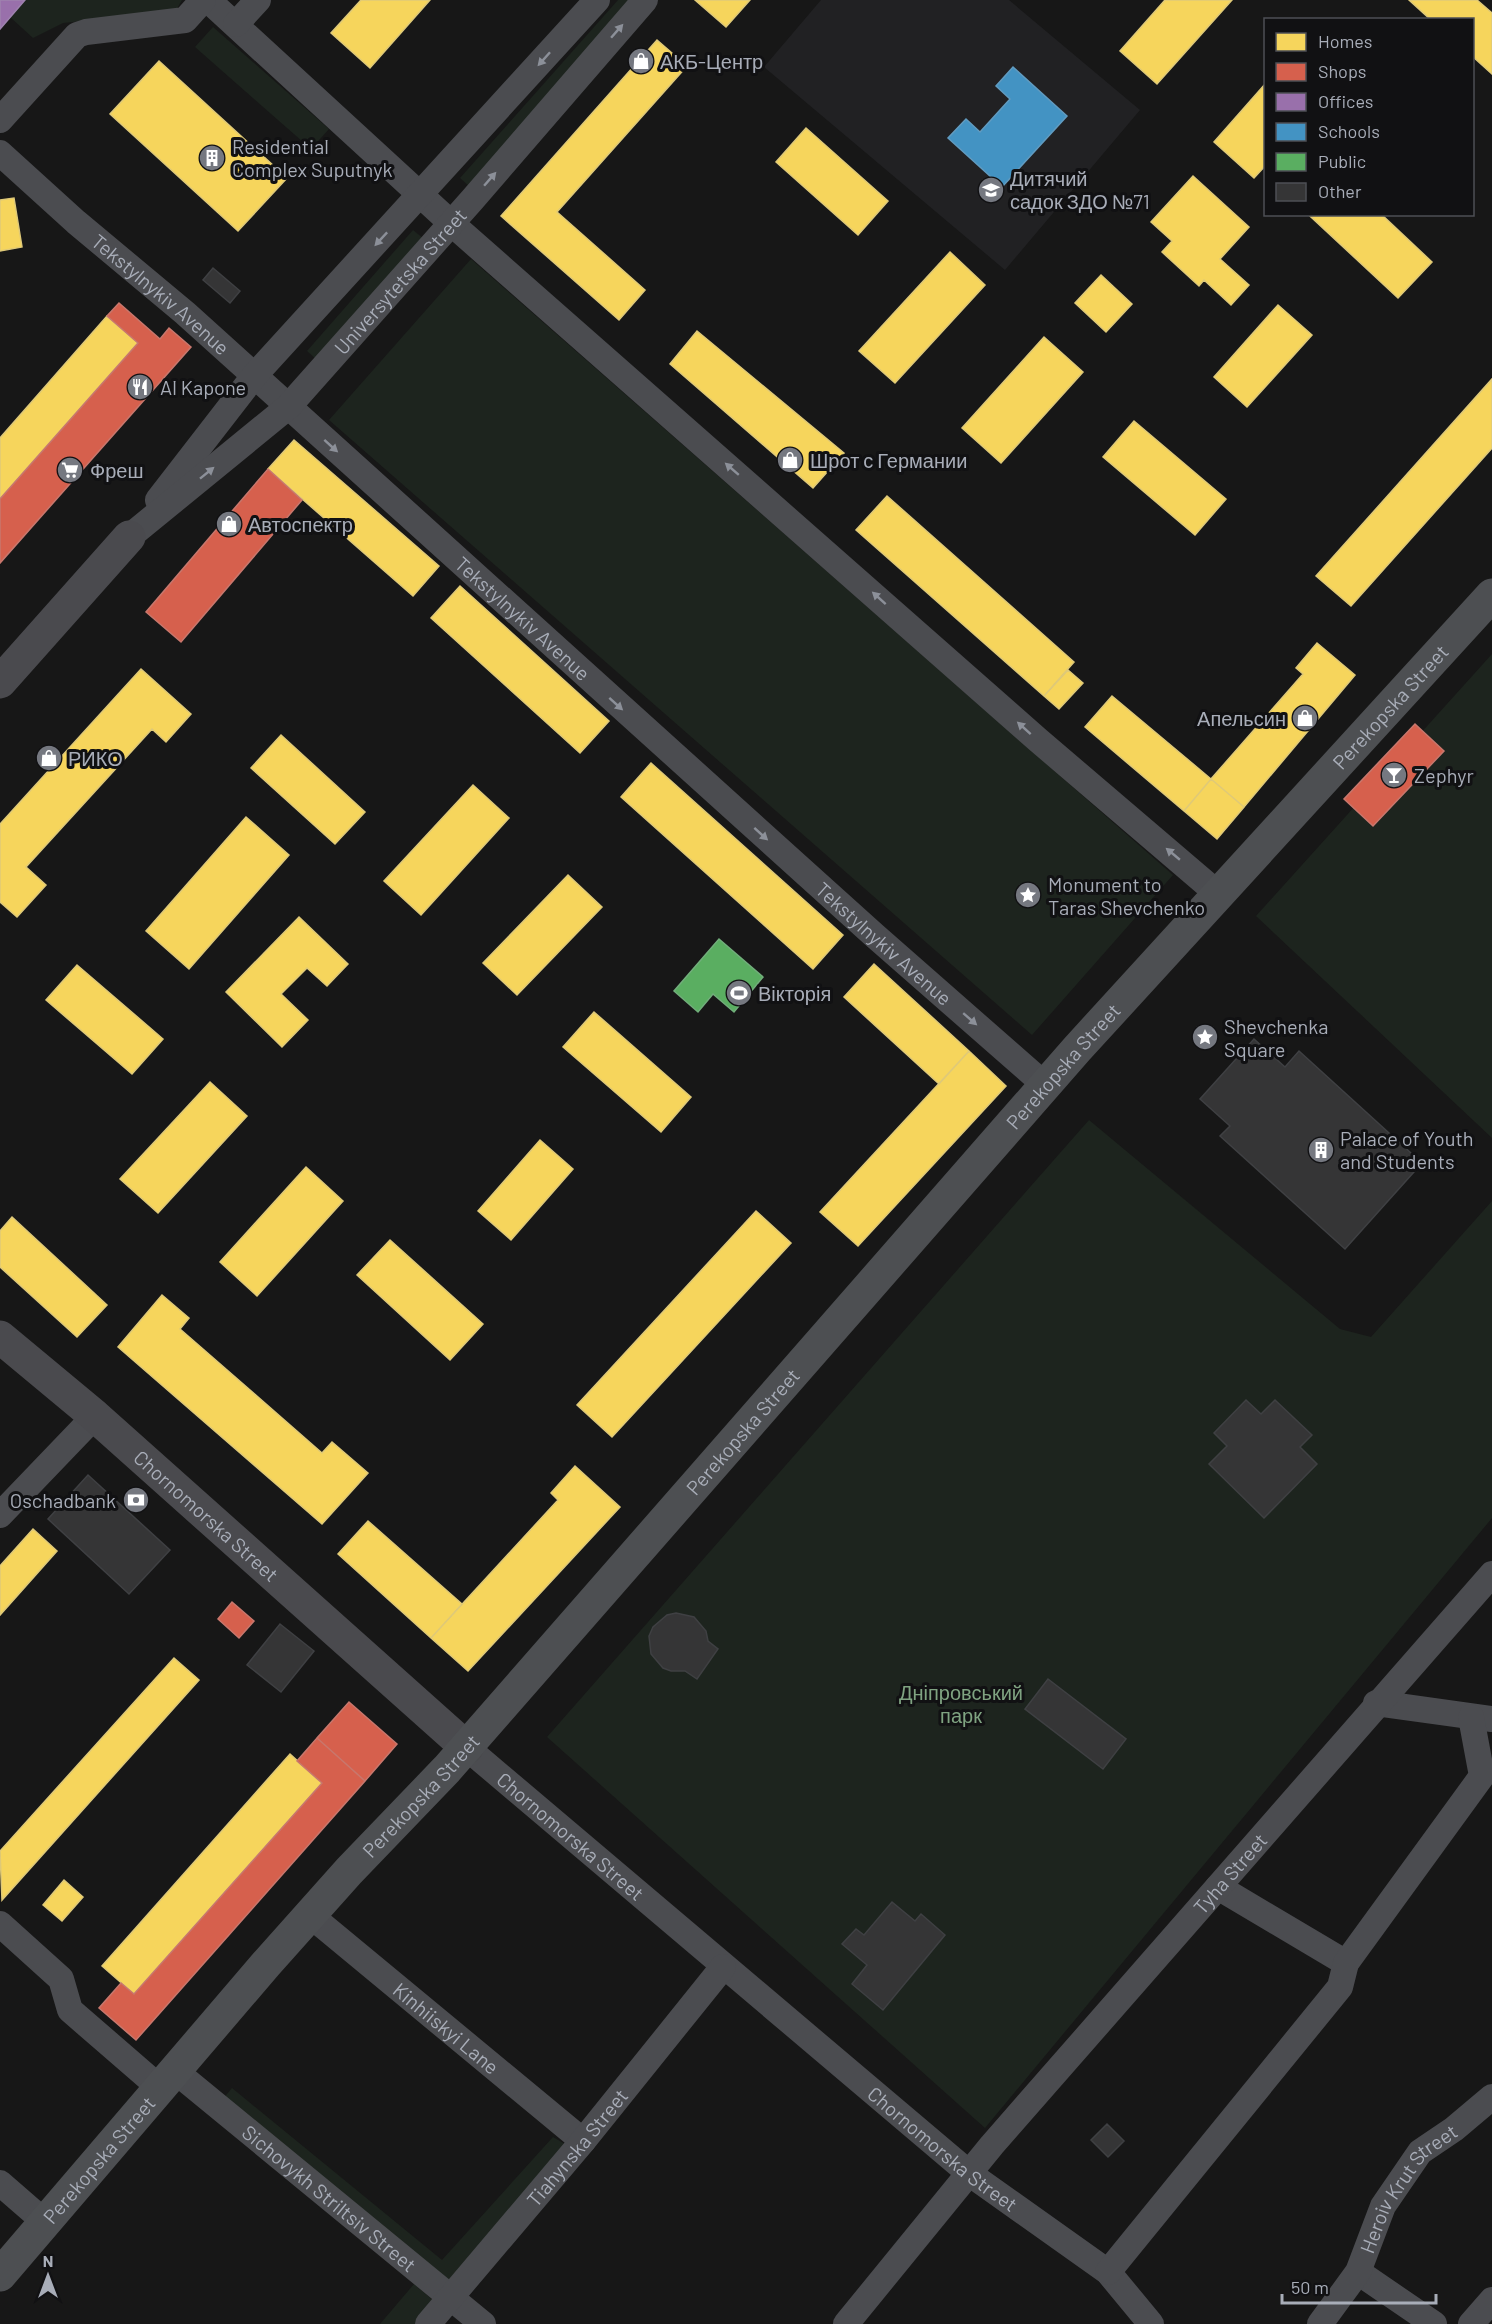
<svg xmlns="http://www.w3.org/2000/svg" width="1492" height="2324" font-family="Barlow,sans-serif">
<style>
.built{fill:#212123}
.green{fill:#1d241e}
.homes{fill:#f6d55c;stroke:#dfc978;stroke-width:1.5}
.shops{fill:#d6604d;stroke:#c8776d;stroke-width:1.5}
.offices{fill:#9970ab;stroke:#9e82af;stroke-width:1.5}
.schools{fill:#4393c3;stroke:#619bc0;stroke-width:1.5}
.public{fill:#5aae61;stroke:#71ae7b;stroke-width:1.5}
.building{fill:#353536;stroke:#3f4043;stroke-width:1.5}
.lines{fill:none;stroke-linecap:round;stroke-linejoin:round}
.street{stroke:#4b4c50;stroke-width:26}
.secondary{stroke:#4a4a4e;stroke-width:33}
.primary{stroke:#4d4f52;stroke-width:33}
.oneway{fill:#8c9099}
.labels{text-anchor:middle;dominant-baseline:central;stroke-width:6;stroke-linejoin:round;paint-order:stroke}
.poi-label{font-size:20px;fill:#a8adb8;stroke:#111113;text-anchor:start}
.street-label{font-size:20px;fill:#a8adb8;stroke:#111113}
.park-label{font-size:20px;fill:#7fa381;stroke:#111113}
</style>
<rect width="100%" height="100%" fill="#171717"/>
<path class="built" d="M821,0H1009L1140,110L1005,270L764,67Z"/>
<path class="green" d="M25,0H182L175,12L63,23L33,38L10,17Z
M618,0H636L470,187L460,178Z
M213,27L329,129L311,149L195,47Z
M413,230L424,239L317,360L307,351Z
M471,259L1173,875L1032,1035L329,420Z
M1492,654V1138L1256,916Z
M1089,1120L1340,1329L1371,1337L1492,1201V1518L985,2128L547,1737Z
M232,2088L442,2260L553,2137L570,2147L449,2280L222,2100Z
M414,2284L434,2301L416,2324H380Z"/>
<path class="homes" d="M361,0H430L370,68L331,33Z
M695,0H750L726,27Z
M1165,0H1232L1157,84L1120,51Z
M1409,0H1477L1492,13V74L1472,56V20H1431Z
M657,40L687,66L557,212L645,290L619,320L501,216Z
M159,61L287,178L238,231L110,114Z
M1266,83V165L1254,178L1214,142Z
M806,128L888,201L858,235L776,162Z
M1193,176L1249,227L1220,259L1249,285L1231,305L1204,280L1199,286L1162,252L1172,241L1151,222Z
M14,198L22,247L0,251V200Z
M1311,214H1381L1432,262L1398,298L1310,216Z
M950,252L985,285L895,383L859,351Z
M1101,275L1132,304L1106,332L1075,303Z
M1278,305L1312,335L1247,407L1214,377Z
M107,316L138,343L0,499V438Z
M697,331L844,453L813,488L670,364Z
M1044,337L1083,372L1001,463L962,428Z
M1492,379V448L1351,606L1316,576Z
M1134,421L1226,499L1195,535L1103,457Z
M294,440L439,566L413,596L268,469Z
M887,496L1074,662L1044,696L856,530Z
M460,586L609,721L580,753L431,618Z
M1317,643L1355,675L1244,807L1211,779L1303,674L1296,668Z
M141,669L191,714L166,742L152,729L26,867L46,885L17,917L0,902V824Z
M1068,670L1083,683L1059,709L1044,696Z
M1112,696L1211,779L1184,811L1085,727Z
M281,735L365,812L335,844L251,768Z
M651,763L843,935L813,969L621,797Z
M1211,779L1244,807L1217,839L1184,811Z
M473,785L509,818L421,915L384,881Z
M246,817L289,855L189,969L146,931Z
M568,875L602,907L517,995L483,963Z
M299,917L348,964L327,986L307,968L281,994L308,1020L282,1047L226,992Z
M874,964L969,1051L939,1084L844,997Z
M77,965L163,1039L132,1074L46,1000Z
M594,1012L691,1097L661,1132L563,1047Z
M969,1051L1006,1086L858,1246L820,1212Z
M210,1082L247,1116L158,1213L120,1179Z
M540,1140L573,1169L511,1240L478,1211Z
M306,1167L343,1201L257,1296L220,1262Z
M756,1211L791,1243L612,1437L577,1405Z
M12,1217L107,1305L77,1337L0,1267V1231Z
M390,1240L483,1324L450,1360L357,1275Z
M162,1295L189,1318L180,1329L322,1453L332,1442L368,1473L322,1524L118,1347Z
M575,1466L620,1507L468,1671L431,1638L558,1500L551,1493Z
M368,1521L462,1604L431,1638L338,1554Z
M33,1529L57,1551L0,1615V1566Z
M174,1658L199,1680L2,1900L0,1851Z
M290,1754L322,1783L134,1994L102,1966Z
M64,1880L83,1897L62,1921L43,1905Z"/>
<path class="shops" d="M119,303L160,339L169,328L191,347L0,563V499L138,343L107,316Z
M268,469L302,500L181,642L146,612Z
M1415,724L1444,751L1373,826L1344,799Z
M232,1602L254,1621L239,1638L218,1619Z
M349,1702L397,1744L365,1781L317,1738Z
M317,1738L365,1781L136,2040L99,2008L121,1983L134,1994L322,1783L297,1761Z"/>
<path class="offices" d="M0,0H25L0,29Z"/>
<path class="schools" d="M1013,67L1067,116L1002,187L948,138L966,119L980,132L1010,99L996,86Z"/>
<path class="public" d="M719,939L763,977L734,1012L713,994L698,1012L674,991Z"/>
<path class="building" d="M213,268L240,291L230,303L203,280Z
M1254,1039L1285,1067L1299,1051L1422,1163L1345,1249L1220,1136L1230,1126L1200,1099Z
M1246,1400L1261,1414L1275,1400L1312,1435L1300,1447L1317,1464L1264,1518L1209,1464L1227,1446L1214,1433Z
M88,1475L170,1550L129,1594L48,1519Z
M676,1613L694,1617L706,1631L708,1641L718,1649L697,1679L685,1671H671L663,1668L651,1654L649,1636L653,1627L667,1615Z
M280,1624L314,1651L281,1692L247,1665Z
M1048,1679L1126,1739L1103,1769L1025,1709Z
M892,1902L915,1921L921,1914L945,1935L883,2010L852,1984L867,1965L842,1944L856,1929L864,1935Z
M1107,2124L1124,2141L1108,2157L1091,2140Z"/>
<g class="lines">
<g class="street">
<path d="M208,0L451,223L1038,740L1217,893"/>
<path d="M236,24L258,0"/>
<path d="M0,120L77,35L86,32L185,20L203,0"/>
<path id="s1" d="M0,153L76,222L185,313L874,935L1045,1085"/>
<path d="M158,500L254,376L597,0"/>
<path id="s2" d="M129,537L288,407L472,200L645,0"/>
<path d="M0,1515L95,1416"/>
<path d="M1376,1703L1492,1719"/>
<path id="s3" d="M467,1748L970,2174L1108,2272L1151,2324"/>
<path d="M1218,1887L1346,1963"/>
<path id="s4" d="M310,1915L583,2141"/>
<path d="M0,1924L61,1979L70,2010L160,2088"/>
<path id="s5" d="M175,2071L483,2324"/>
<path d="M0,2183L46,2223"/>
<path d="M1108,2272L1340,1987L1346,1963L1482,1776L1471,1717"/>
<path d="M1358,2272L1434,2324"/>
<path id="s6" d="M428,2324L583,2141L723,1967"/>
<path id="s7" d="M846,2324L992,2145L1492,1574"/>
<path id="s8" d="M1320,2324L1358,2272L1383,2206L1420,2152L1454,2129L1492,2097"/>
<path d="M1471,2324L1492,2300"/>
</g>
<g class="secondary">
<path d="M0,682L129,537"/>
<path id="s9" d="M0,1337L95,1416L467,1748"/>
</g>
<path class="primary" id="s10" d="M0,2275L266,1964L349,1871L447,1769L1077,1049L1492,595"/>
</g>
<defs><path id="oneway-solid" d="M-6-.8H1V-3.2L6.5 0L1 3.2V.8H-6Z" transform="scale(1.5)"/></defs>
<g class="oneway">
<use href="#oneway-solid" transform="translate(617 31) rotate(-49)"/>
<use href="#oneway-solid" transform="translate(544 59) rotate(132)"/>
<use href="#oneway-solid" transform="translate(490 179) rotate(-49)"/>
<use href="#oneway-solid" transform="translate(381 239) rotate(133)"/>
<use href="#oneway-solid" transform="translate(331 446) rotate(42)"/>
<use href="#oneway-solid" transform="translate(732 469) rotate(-139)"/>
<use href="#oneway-solid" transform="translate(207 473) rotate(-39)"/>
<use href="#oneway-solid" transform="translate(879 598) rotate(-138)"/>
<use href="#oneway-solid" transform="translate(616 704) rotate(42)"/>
<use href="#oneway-solid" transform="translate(1024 728) rotate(-138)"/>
<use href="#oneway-solid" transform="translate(761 834) rotate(42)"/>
<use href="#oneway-solid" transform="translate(1173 854) rotate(-140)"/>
<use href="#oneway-solid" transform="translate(970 1019) rotate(41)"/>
</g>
<defs>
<g id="shop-disc" transform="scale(1.35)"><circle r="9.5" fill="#757880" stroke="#111113"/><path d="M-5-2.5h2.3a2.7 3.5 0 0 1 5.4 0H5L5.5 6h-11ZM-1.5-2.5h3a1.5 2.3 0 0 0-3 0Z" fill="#fff"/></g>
<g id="building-disc" transform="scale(1.35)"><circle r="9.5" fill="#757880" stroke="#111113"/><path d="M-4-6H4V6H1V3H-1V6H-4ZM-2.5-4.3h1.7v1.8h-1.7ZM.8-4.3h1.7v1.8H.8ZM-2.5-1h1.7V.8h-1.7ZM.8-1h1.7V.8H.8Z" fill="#fff"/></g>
<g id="school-disc" transform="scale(1.35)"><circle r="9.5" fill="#757880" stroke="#111113"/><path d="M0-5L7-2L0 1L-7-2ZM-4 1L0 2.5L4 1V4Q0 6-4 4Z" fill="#fff"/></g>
<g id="restaurant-disc" transform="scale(1.35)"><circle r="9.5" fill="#757880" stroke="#111113"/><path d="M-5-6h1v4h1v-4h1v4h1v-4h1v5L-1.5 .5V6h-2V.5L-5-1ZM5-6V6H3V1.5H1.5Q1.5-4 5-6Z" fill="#fff"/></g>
<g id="supermarket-disc" transform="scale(1.35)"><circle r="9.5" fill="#757880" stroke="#111113"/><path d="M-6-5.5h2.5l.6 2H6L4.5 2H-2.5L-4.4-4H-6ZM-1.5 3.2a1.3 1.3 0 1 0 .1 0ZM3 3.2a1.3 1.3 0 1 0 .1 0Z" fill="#fff"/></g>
<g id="bar-disc" transform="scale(1.35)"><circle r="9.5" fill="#757880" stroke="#111113"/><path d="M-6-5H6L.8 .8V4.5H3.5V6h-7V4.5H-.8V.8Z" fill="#fff"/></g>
<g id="sight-disc" transform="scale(1.35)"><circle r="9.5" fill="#757880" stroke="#111113"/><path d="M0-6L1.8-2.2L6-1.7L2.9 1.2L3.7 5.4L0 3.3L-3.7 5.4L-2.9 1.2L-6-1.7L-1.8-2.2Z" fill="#fff"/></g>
<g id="stadium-disc" transform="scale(1.35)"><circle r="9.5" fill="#757880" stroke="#111113"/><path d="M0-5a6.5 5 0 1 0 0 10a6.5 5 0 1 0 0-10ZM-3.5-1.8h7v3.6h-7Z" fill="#fff"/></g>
<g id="bank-disc" transform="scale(1.35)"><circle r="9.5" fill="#757880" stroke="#111113"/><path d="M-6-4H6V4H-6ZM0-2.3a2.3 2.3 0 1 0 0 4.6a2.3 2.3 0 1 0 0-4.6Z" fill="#fff"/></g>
</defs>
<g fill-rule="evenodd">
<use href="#shop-disc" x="641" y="61"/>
<use href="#building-disc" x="212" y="158"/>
<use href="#school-disc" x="991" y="190"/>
<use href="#restaurant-disc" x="140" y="387"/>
<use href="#shop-disc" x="790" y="460"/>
<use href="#supermarket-disc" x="70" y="470"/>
<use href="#shop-disc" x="229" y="524"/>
<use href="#shop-disc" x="1305" y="718"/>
<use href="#shop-disc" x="49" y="758"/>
<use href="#bar-disc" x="1394" y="775"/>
<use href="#sight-disc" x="1028" y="895"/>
<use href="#stadium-disc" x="739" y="993"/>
<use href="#sight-disc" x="1205" y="1037"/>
<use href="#building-disc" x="1321" y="1150"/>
<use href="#bank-disc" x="136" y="1500"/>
</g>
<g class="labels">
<g class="poi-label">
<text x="660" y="61">АКБ-Центр</text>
<text x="232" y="146">Residential<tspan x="232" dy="23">Complex Suputnyk</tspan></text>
<text x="1010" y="178">Дитячий<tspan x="1010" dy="23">садок ЗДО №71</tspan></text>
<text x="160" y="387">Al Kapone</text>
<text x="810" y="460">Шрот с Германии</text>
<text x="90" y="470">Фреш</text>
<text x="248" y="524">Автоспектр</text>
<text x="1286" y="718" text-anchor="end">Апельсин</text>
<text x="68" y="758">РИКО</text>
<text x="1414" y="775">Zephyr</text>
<text x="1048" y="884">Monument to<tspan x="1048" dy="23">Taras Shevchenko</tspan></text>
<text x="758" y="993">Вікторія</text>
<text x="1224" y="1026">Shevchenka<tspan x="1224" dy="23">Square</tspan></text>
<text x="1340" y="1138">Palace of Youth<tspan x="1340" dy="23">and Students</tspan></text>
<text x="116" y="1500" text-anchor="end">Oschadbank</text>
</g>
<g class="street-label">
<text stroke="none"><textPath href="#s2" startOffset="374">Universytetska Street</textPath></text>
<text stroke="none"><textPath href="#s1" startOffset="214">Tekstylnykiv Avenue</textPath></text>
<text stroke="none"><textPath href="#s1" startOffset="700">Tekstylnykiv Avenue</textPath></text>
<text stroke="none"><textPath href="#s10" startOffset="2096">Perekopska Street</textPath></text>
<text stroke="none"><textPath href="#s1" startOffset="1186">Tekstylnykiv Avenue</textPath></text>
<text stroke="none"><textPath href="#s10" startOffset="1610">Perekopska Street</textPath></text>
<text stroke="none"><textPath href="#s10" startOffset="1124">Perekopska Street</textPath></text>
<text stroke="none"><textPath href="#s9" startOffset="273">Chornomorska Street</textPath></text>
<text stroke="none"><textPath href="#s10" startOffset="638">Perekopska Street</textPath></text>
<text stroke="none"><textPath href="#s3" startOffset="136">Chornomorska Street</textPath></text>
<text stroke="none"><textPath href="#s7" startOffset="592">Tyha Street</textPath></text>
<text stroke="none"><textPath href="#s4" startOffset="177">Kinhiiskyi Lane</textPath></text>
<text stroke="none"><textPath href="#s6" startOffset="231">Tiahynska Street</textPath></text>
<text stroke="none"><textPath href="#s3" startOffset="622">Chornomorska Street</textPath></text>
<text stroke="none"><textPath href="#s10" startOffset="152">Perekopska Street</textPath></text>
<text stroke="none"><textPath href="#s8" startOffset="164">Heroiv Krut Street</textPath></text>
<text stroke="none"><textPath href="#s5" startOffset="200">Sichovykh Striltsiv Street</textPath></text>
</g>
<g class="park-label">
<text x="961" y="1692">Дніпровський<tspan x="961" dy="23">парк</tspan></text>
</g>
</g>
<rect x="1264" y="18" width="210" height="198" fill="#111113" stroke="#4d4f55" stroke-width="1.5"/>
<rect x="1276" y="33" width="30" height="18" fill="#f6d55c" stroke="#4d4f55" stroke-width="1.5"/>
<text x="1318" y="48" font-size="18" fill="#a8adb8">Homes</text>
<rect x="1276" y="63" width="30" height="18" fill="#d6604d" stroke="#4d4f55" stroke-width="1.5"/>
<text x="1318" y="78" font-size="18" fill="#a8adb8">Shops</text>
<rect x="1276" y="93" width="30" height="18" fill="#9970ab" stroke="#4d4f55" stroke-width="1.5"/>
<text x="1318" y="108" font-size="18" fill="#a8adb8">Offices</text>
<rect x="1276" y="123" width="30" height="18" fill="#4393c3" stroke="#4d4f55" stroke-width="1.5"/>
<text x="1318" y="138" font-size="18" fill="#a8adb8">Schools</text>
<rect x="1276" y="153" width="30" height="18" fill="#5aae61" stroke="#4d4f55" stroke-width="1.5"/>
<text x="1318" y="168" font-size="18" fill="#a8adb8">Public</text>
<rect x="1276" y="183" width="30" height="18" fill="#353536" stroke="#4d4f55" stroke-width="1.5"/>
<text x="1318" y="198" font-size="18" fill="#a8adb8">Other</text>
<g transform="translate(48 2276)" stroke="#111113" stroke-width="4.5" paint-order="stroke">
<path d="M0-4.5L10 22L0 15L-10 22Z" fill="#a8adb8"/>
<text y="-9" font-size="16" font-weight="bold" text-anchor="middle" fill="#a8adb8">N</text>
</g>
<path d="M1282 2294v9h154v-9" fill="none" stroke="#a8adb8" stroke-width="3"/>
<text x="1291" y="2294" font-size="18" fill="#a8adb8" stroke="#111113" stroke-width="4.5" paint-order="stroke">50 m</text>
</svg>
